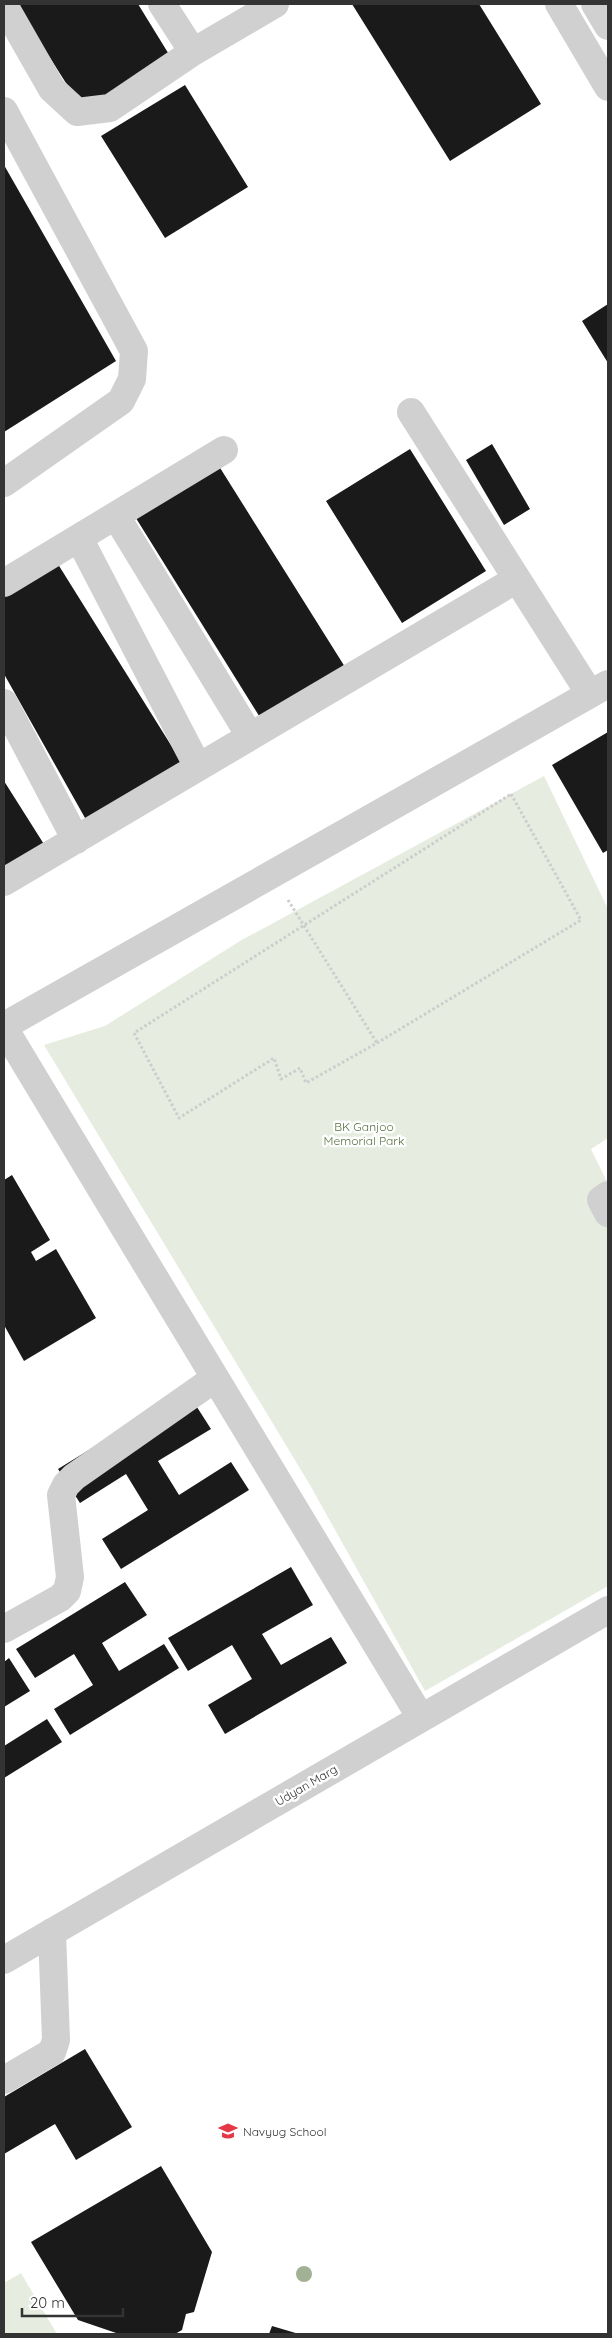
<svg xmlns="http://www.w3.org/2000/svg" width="612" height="2338" font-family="Quicksand,sans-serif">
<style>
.green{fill:#e6ecdf}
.building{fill:#1a1a1a}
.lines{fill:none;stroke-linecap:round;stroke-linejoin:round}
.path{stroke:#cdcdcd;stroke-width:3;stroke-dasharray:2.5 2.5;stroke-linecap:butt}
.minor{stroke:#d0d0d0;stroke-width:28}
.tree{fill:#a2b095}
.labels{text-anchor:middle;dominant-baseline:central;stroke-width:5;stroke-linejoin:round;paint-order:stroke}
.park-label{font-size:12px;fill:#56703f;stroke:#fff}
.street-label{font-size:12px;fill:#333;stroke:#fff}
.poi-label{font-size:12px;fill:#333;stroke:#fff;text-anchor:start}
</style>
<rect width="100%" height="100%" fill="#fff"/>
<path class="green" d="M544,776L608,909V1138L591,1149L608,1184V1586L425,1691L310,1485L44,1045L105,1026L240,941Z
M21,2273L57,2334H4V2283Z"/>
<path class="building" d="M16,4H138L170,56L83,110Z
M352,4H479L541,104L450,161Z
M185,85L248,187L165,238L101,136Z
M4,165L116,361L4,432Z
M608,304V363L582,321Z
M492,444L530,509L504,525L466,460Z
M410,449L486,571L402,623L326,501Z
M217,463L345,667L261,719L134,515Z
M56,561L184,766L89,825L4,674V594Z
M608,732V850L603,853L552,765Z
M4,781L47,849L4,875Z
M12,1175L50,1240L31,1252L36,1261L56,1249L96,1318L24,1361L4,1325V1180Z
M186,1390L211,1429L158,1461L179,1495L231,1462L249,1490L121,1569L102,1539L148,1510L126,1474L80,1503L58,1469Z
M291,1567L313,1605L262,1634L281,1665L331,1637L347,1663L225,1734L208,1705L252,1679L232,1645L188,1671L168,1638Z
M125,1582L147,1615L102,1643L119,1671L164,1644L179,1668L70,1735L54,1709L93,1685L74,1654L35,1678L16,1649Z
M9,1658L30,1691L4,1707V1662Z
M47,1719L62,1742L4,1778V1746Z
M85,2049L132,2127L76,2160L55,2124L4,2154V2097Z
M161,2166L212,2252L194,2312L186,2314L182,2330L175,2334H119L78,2320L31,2242Z
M272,2326L299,2334H269Z"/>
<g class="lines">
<path class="path" d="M511,794L581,920L377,1043L306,1083L300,1068L281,1079L274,1058L179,1118L134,1033Z
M288,900L377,1043"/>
<path class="minor" d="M162,4L193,52
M559,4L608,87
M595,4L608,26
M4,5L52,89L77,112L110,108L193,52L275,4
M4,111L134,351L132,379L121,401L4,483
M411,412L590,694
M116,516L250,736
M79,538L198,767
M4,583L224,450
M4,703L76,840
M4,882L517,579
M4,1026L608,684
M4,1028C143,1258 281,1489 421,1718
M608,1195L601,1200L608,1213
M4,1629L60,1598L67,1591L70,1577L61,1495L66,1485L74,1477L214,1379
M4,1960L608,1610
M4,2080L52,2052L56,2040L52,1932"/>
</g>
<circle class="tree" cx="304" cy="2274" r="8"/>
<defs>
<g id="school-bare" transform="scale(1.5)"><path d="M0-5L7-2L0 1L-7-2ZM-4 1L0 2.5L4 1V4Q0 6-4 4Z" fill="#e63946" stroke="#fff" stroke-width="2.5" paint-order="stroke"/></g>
</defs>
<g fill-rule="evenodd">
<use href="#school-bare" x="228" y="2131"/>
</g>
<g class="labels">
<g class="park-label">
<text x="364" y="1126">BK Ganjoo<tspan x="364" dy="14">Memorial Park</tspan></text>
</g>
<g class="street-label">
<text transform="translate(306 1785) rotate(-30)">Udyan Marg</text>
</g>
<g class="poi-label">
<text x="243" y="2131">Navyug School</text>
</g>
</g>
<rect width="612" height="2338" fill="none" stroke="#333333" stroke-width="10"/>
<path d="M22 2308v8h101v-8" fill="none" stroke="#333333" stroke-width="2.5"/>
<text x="30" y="2308" font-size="15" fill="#333333" stroke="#ffffff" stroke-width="4" paint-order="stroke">20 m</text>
</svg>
